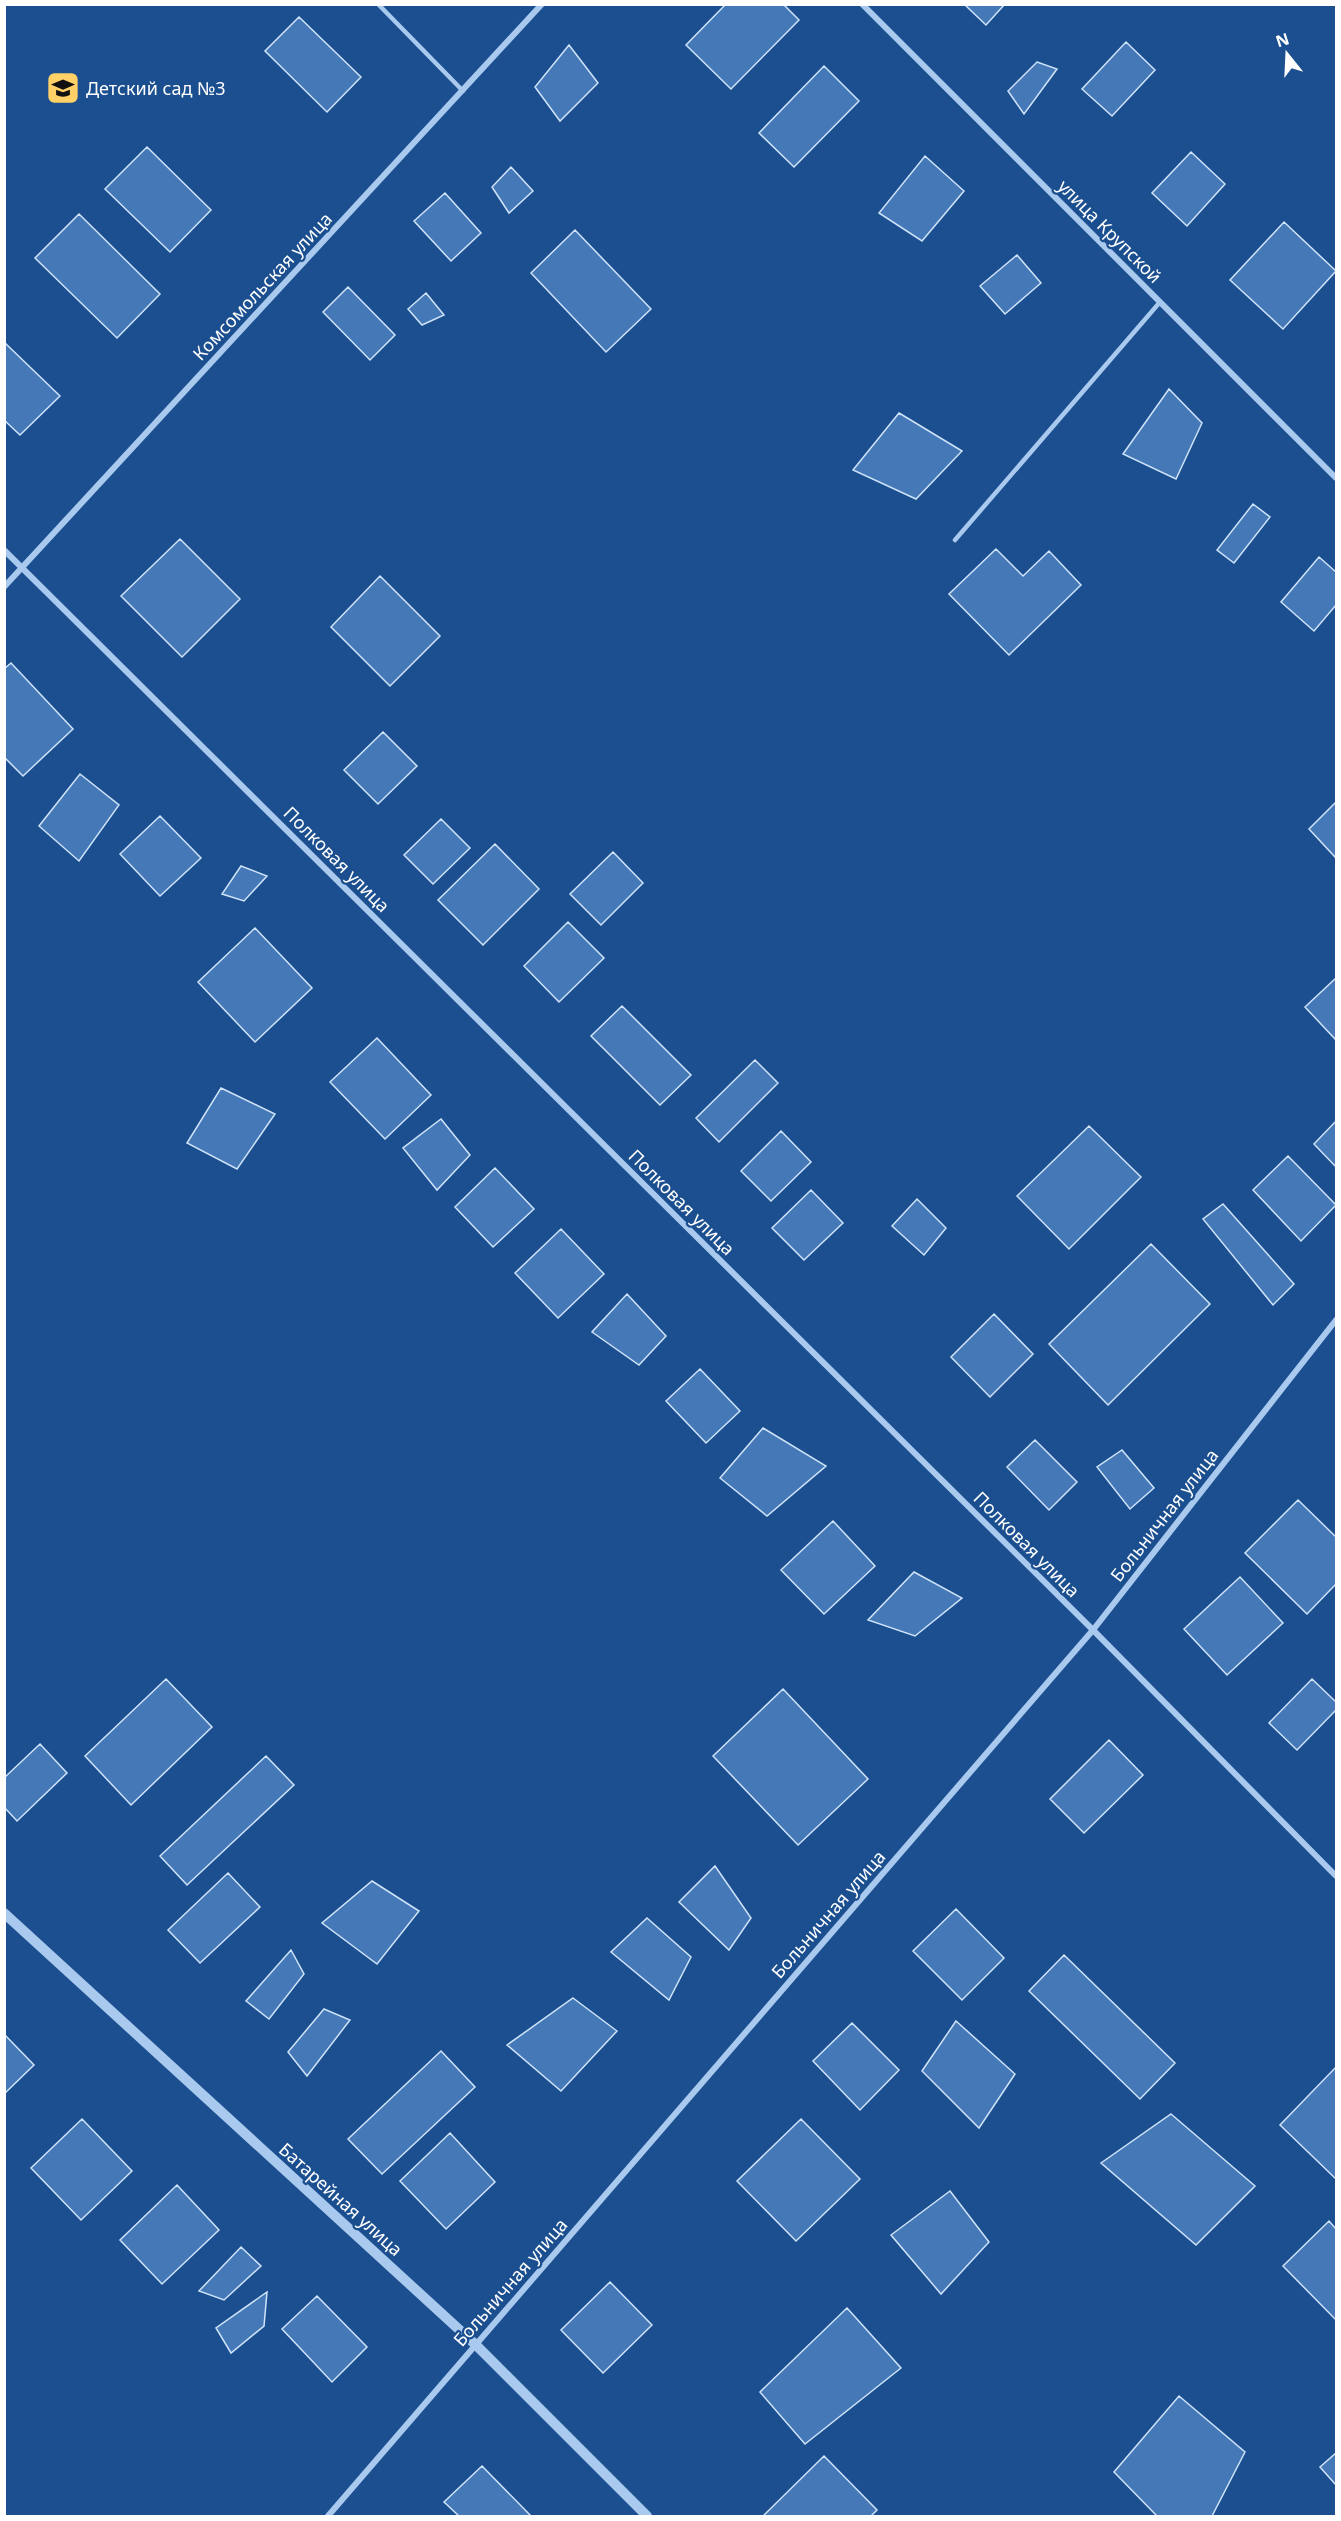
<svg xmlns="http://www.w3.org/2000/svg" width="1341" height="2521" font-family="'Noto Sans',sans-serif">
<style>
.building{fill:#4478b7;stroke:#cfe3fa;stroke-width:1.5}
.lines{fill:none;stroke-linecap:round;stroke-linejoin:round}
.service{stroke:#a9c9ee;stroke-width:4.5}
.minor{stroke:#a9c9ee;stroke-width:6}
.tertiary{stroke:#a9c9ee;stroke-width:10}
.labels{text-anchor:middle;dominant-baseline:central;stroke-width:4.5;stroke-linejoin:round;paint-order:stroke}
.poi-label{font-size:18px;fill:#fff;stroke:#1b4f8f;text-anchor:start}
.street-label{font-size:18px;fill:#fff;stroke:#1b4f8f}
</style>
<rect width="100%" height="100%" fill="#1b4f8f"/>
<path class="building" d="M726,4H783L799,20L731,89L686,45Z
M964,4H1005L986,25Z
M299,17L361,77L327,112L265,51Z
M1126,42L1155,70L1112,116L1082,89Z
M569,45L598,83L560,121L535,87Z
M1037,62L1057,69L1024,114L1008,91Z
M824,66L859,101L794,167L759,133Z
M147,147L211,210L170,252L105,189Z
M1191,152L1225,184L1187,226L1152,193Z
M925,156L964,191L922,241L879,213Z
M511,167L533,191L509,213L492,187Z
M445,193L481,233L451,261L414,221Z
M79,214L160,294L117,338L35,258Z
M1284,222L1336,271L1283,329L1230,280Z
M575,230L651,309L606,352L531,273Z
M1017,255L1041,283L1005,314L980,286Z
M348,287L395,335L370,360L323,312Z
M426,293L444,315L422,325L408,309Z
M4,342L60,396L20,435L4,420Z
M1169,389L1202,423L1176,479L1123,454Z
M899,413L962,451L916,499L853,470Z
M1253,504L1270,517L1234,563L1217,550Z
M180,539L240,599L182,657L121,596Z
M996,549L1023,576L1049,551L1081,585L1009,655L949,594Z
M1319,557L1336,572V605L1314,631L1281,602Z
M380,576L440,636L390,686L331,627Z
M11,663L73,729L23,776L4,757V669Z
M383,732L417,766L378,804L344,770Z
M80,774L119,805L79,861L39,826Z
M1336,802V858L1309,829Z
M160,816L201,858L160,896L120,854Z
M441,819L470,848L433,884L404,855Z
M495,844L539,889L483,945L438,900Z
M613,852L643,883L601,925L570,894Z
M241,866L267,876L244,901L222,894Z
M568,922L604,958L559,1002L524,966Z
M255,928L312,988L255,1042L198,982Z
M1336,978V1040L1305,1007Z
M622,1006L691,1075L660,1105L591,1036Z
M377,1038L431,1095L385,1139L330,1082Z
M755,1060L778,1083L719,1142L696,1118Z
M221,1088L275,1114L237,1169L187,1143Z
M441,1119L470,1155L437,1190L403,1148Z
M1336,1121V1167L1314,1144Z
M1089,1126L1141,1177L1069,1249L1017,1196Z
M781,1131L811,1162L771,1201L741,1171Z
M1288,1156L1336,1205L1301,1241L1253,1190Z
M495,1168L534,1209L493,1247L455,1207Z
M811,1190L843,1223L804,1260L772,1228Z
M917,1199L946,1228L924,1255L892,1226Z
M1223,1204L1294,1284L1273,1305L1203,1219Z
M561,1229L604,1274L558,1318L515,1273Z
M1151,1244L1210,1304L1108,1405L1049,1344Z
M627,1294L666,1336L639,1365L592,1332Z
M994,1314L1033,1354L990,1397L951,1357Z
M700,1369L740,1411L706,1443L666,1401Z
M763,1428L826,1466L767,1516L720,1478Z
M1035,1440L1077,1482L1049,1510L1007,1467Z
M1122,1450L1154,1488L1130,1509L1097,1467Z
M1298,1500L1336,1537V1584L1307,1614L1245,1553Z
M833,1521L875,1566L824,1614L781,1570Z
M914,1572L962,1598L915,1636L868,1620Z
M1240,1577L1283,1623L1227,1675L1184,1629Z
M166,1679L212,1727L131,1805L85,1756Z
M1312,1679L1336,1702V1710L1297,1750L1269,1723Z
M783,1689L868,1779L798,1845L713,1756Z
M1109,1740L1143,1775L1084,1833L1050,1799Z
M40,1744L67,1773L17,1821L4,1807V1778Z
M266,1756L294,1785L187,1885L160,1856Z
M715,1866L751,1918L729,1950L679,1902Z
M228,1873L260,1907L200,1963L168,1930Z
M372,1881L419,1911L377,1964L322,1923Z
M956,1909L1004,1958L962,2000L913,1951Z
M647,1918L691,1957L669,2000L611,1952Z
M291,1950L304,1974L269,2019L246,2001Z
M1064,1955L1175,2063L1140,2099L1029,1991Z
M573,1998L617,2031L561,2091L507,2045Z
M324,2009L350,2020L307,2076L288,2052Z
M956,2021L1015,2074L979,2128L922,2071Z
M852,2023L899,2070L860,2110L813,2061Z
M4,2034L34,2065L4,2094Z
M441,2051L475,2087L382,2174L348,2139Z
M1336,2067V2179L1280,2125Z
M1171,2114L1255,2186L1196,2245L1101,2163Z
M82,2119L132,2171L81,2220L31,2168Z
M801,2119L860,2179L796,2241L737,2181Z
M450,2133L495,2182L446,2229L400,2181Z
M177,2185L219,2230L162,2284L120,2240Z
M950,2191L989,2242L941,2294L891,2235Z
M1329,2221L1336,2229V2320L1283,2266Z
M241,2247L261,2266L224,2300L199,2291Z
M610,2282L652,2325L603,2373L561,2330Z
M267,2292L264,2326L231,2353L216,2328Z
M317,2296L367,2347L332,2382L282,2329Z
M847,2308L901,2368L805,2444L760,2392Z
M1179,2396L1245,2452L1212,2516H1157L1114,2472Z
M1336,2453V2485L1320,2467Z
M824,2456L877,2510L871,2516H763Z
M482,2466L531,2516H459L444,2502Z"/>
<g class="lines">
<path class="service" d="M378,4L463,91
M955,540L1160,302"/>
<path class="minor" d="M862,4L1336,478
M4,550L1093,1630L1336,1876
M4,587L542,4
M328,2516L1093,1630L1336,1320"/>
<path class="tertiary" d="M4,1913L476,2345L647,2516"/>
</g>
<defs>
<g id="school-square" transform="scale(1.725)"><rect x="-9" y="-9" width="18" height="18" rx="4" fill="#ffd166" stroke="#1b4f8f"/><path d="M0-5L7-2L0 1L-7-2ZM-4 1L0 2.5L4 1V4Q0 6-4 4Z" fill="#111"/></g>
</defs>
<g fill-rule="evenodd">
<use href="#school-square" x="63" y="88"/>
</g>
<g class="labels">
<g class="poi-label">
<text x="86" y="88">Детский сад №3</text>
</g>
<g class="street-label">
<text transform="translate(1110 231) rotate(45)">улица Крупской</text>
<text transform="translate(262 286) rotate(-47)">Комсомольская улица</text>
<text transform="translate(337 859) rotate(45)">Полковая улица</text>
<text transform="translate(682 1202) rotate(45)">Полковая улица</text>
<text transform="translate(1164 1515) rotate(-52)">Больничная улица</text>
<text transform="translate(1027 1544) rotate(45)">Полковая улица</text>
<text transform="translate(828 1914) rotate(-49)">Больничная улица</text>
<text transform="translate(341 2199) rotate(42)">Батарейная улица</text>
<text transform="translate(510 2282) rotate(-49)">Больничная улица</text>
</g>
</g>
<rect width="1341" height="2521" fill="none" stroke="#ffffff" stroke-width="12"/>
<g transform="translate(1287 54) rotate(342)" stroke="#1b4f8f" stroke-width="4.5" paint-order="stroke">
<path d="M0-4.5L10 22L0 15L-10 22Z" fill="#ffffff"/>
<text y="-9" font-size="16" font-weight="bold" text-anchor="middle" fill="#ffffff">N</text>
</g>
</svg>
